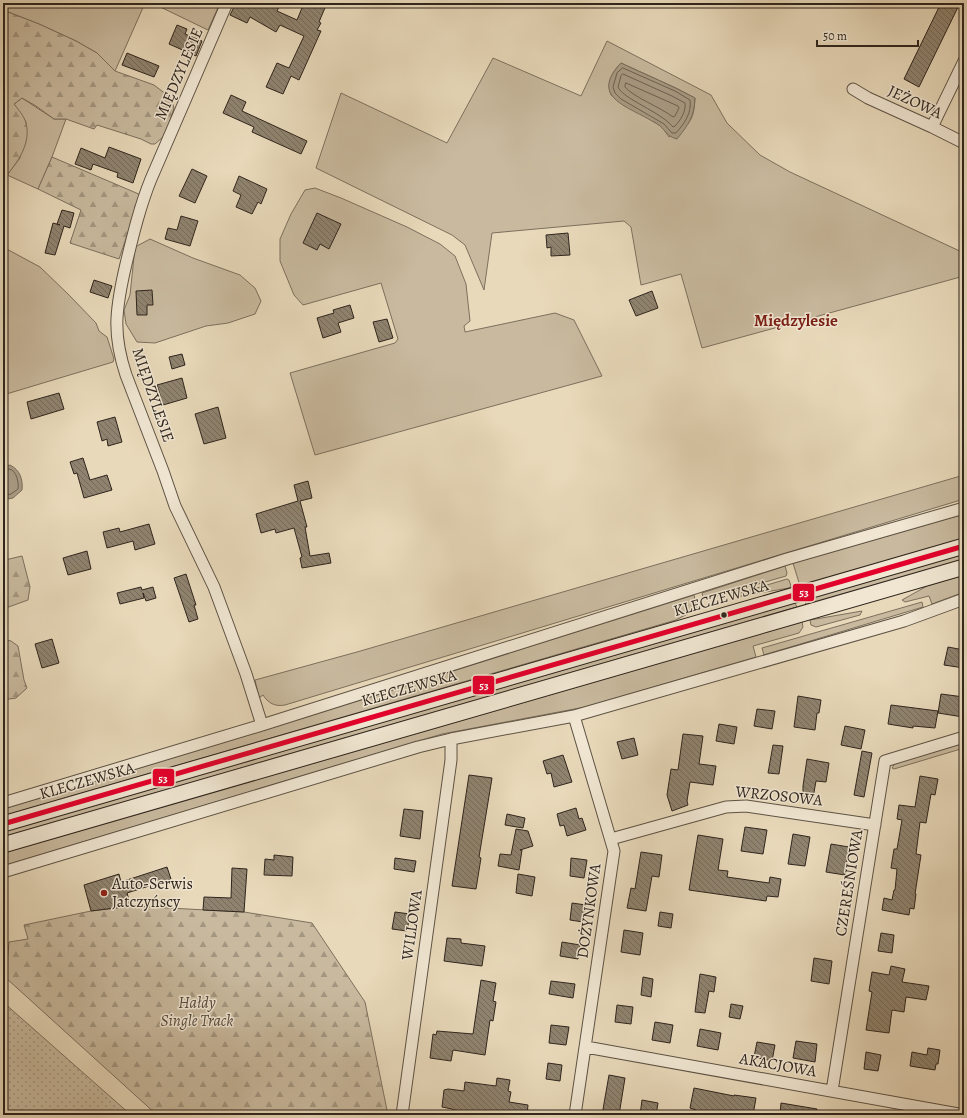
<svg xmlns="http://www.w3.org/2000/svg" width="967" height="1118" font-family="Alegreya,serif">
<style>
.green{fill:#c9ba9f;stroke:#7c705e;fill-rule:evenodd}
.forest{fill:url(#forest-firs);stroke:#7c705e}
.garden{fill:url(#garden-dots);stroke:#7c705e}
.water{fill:#a99c85;stroke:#786c5b}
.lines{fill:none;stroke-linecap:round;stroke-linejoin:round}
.shore{stroke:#6c6051;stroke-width:1}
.building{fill:url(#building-back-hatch);stroke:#2f251d}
.minor-casing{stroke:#5d5244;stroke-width:13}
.secondary-casing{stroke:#2f251d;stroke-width:17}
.minor{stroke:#f0e6d2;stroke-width:11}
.secondary{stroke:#f0e6d2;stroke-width:15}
.bus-1-casing{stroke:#f0e6d2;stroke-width:8}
.bus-1{stroke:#e4002b;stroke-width:5}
.bus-dot{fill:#2f251d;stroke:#f0e6d2;stroke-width:1.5}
.poi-dot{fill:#8f2418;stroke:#f0e6d2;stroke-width:1.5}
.labels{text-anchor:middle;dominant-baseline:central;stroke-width:3;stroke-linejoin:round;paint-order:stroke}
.street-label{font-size:16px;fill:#2f251d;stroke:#f0e6d2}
.poi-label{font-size:16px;fill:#2f251d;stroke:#f0e6d2;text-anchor:start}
.park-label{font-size:16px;font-style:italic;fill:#564a3e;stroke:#f0e6d2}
.neighbourhood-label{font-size:17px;font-weight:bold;fill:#7a1f14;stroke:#f0e6d2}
.line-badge{stroke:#f0e6d2;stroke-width:1.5}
.badge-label{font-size:11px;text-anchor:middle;font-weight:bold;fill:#fff}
</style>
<defs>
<pattern id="forest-firs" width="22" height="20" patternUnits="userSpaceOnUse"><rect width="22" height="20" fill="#c9ba9f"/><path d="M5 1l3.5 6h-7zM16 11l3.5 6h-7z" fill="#a49781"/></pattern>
<pattern id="garden-dots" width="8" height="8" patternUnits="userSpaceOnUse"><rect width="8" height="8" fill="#c9ba9f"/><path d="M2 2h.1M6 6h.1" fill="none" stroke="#a49781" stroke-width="1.8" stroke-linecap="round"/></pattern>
<pattern id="building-back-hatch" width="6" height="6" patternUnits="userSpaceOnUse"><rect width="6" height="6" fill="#8f836f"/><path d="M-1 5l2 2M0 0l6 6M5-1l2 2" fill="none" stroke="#756b5b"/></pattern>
</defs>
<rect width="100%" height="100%" fill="#e8d9ba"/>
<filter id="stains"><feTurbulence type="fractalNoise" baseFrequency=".005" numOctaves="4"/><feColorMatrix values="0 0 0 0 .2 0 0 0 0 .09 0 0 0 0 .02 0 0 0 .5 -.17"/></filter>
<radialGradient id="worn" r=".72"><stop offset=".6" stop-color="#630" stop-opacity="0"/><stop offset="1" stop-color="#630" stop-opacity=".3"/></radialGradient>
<path class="green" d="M3,3H145L115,71L97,53L76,41L39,24L3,10Z
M152,3H220L208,30Z
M607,41L711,95L727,123L760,155L790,172L964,253V276L702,348L681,274L641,285L631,227L624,221L492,233L484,290L465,245L452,235L316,168L341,93L447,143L493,58L581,96ZM621,63L676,88L695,98C694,122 689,125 669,137L662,127L611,95C606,83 612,72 621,63Z
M22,98L54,119H66L52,157L38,189L7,175L20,158L26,122L14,104Z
M315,188L341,198L407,227L440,244L455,256L466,284L470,321L464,326L465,332L555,313L574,320L602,376L315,455L290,373L395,343L398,339L381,283L303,305L294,295L280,261V239L291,214L305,190Z
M150,239L193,258L240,275L255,288L261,301L255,314L228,323L206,326L155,343L137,342L126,324L124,310L130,295L135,247Z
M3,247L40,267L69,295L96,323L99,331L107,337L114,359L113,362L3,395Z
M964,475V499L285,705C275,707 268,703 263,695L259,698L255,680L357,652Z
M964,514V538L800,586L793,563Z
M964,554V559L806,605L805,600Z
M785,566L787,573L786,576L706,599L703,598L702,593Z
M964,575V592L932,604L929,596L905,602L902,600L927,586Z
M787,579L789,580L791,586L789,588L736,597L737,594Z
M694,595L697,609L676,620L3,816V809L242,737Z
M922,602L923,607L764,655L762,648Z
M795,603L797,607L3,837V832Z
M862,611L860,615L816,627L811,625L810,620Z
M802,622L803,627L799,633L753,646L756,657L585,707L442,734L3,866V853Z
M964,742V748L894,769L892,768L895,763Z"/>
<path class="forest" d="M3,10L39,24L76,41L97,53L115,71L154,85L171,98L174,108L169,125L164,136L155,144H151L141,139L97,125L94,129L66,119H54L36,106L22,98L14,104C18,109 24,116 26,123C31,143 19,160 7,175L3,173Z
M52,157L141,195L119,259L70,243L81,210L38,189Z
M3,556L5,560L22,556L30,587L28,600L3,609Z
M3,639L11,641L18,646L24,680L27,688L16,698L3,700Z
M131,906L244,912L312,923L365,1002L388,1115H157L6,978L9,942L28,939L24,925L91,911Z"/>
<path class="garden" d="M3,1002L131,1115H3Z"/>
<path class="water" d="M621,63C646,75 671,85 695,98C694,117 689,124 677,139C669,137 668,134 662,128C660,125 656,123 652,121C627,106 589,97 621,63Z
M10,465C20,470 23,479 22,490L13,498L3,500V467Z"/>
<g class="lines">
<path class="shore" d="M623,68L675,91L690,100C692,113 684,124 676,133H672L664,124L621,99L615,93L613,87L617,73Z
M623,74L672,96L685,103C686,111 681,120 675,126L673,127C661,112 623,99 618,87L621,76Z
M626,83L678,106L679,108L675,116L673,117C660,107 633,97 625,87Z
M3,471C5,471 7,469 9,469C17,470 19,484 18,489L11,494L3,496"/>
</g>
<path class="building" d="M236,3H281L277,11L297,20L304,3H327L319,22L321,23L317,30L321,31L299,80L291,76L283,94L266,87L277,63L289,68L304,36L280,25L276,32L250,17L247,23L230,15Z
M941,3H960L919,87L904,79Z
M177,25L187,29L185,34L202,41L196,56L169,44Z
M127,53L159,66L154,77L122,65Z
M231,95L246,102L242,111L307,141L301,154L252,132L254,127L223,113Z
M109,147L141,159L133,183L117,177L118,173L93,164L91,170L75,164L81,148L105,158Z
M192,169L207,176L195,203L179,196Z
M239,176L267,189L261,204L258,202L252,214L236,207L241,195L233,191Z
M62,210L74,213L70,228L64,226L55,255L45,253L53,223L60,225L57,224Z
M317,213L341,224L329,249L320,244L317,250L303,243Z
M181,216L198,221L190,246L165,239L168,228L177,230Z
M568,233L570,255L551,256V247L547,248L546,235Z
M94,280L112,286L108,298L90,292Z
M152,290L153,305H147V315H137L136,291Z
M652,291L658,308L636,316L629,300Z
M350,305L354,318L338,323L341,332L323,338L317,318L334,313L333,310Z
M387,319L393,338L379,342L373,322Z
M182,354L185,365L172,369L169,357Z
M182,378L187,398L163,405L157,385Z
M59,393L64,409L31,419L27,402Z
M218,407L226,438L204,444L195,414Z
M115,417L122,442L108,446L107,439L102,441L97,422Z
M83,458L90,480L107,475L112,490L84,498L77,473L74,474L70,462Z
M308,481L312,498L300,501L307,527H305L310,556L329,553L331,563L302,568L300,558L302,557L294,528L276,533L275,529L261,533L256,514L298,501L294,485Z
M149,524L155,544L135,550L133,541L107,548L103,532L119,528L120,532Z
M87,551L91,569L68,575L63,558Z
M186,574L196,605H194L198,619L189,622L174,578Z
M141,587L142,590L153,587L156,598L146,601L143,593L144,598L120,604L117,593Z
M52,639L59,663L42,668L35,644Z
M948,647L964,650V668L944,665Z
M941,694L964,697L963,717L938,713Z
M798,696L821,700L819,713H817L815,730L794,727Z
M891,705L938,711L935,728L913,726V728L888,724Z
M757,709L775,711L772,729L754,726Z
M719,724L737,727L734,744L716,741Z
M845,726L865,730L861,749L841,745Z
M683,734L703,736L699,764L716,766L713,785L690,782L687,801L688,805L672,811L667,795L671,769L678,770Z
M634,738L638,755L622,759L617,742Z
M773,745L783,746L779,774L768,773Z
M862,751L872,753L864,797L854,795Z
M563,755L572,782L554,787L551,773L547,774L543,761Z
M807,759L829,763L826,782L816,781L813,798L803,797V786Z
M469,775L492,778L479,857L481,858L476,889L452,886Z
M920,776L938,779L935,795L931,794L926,823L920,822L916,854L921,855L915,894H916L914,909L910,908L909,915L882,910L884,898L892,900L894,890H895L897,869L891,868L894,849H897L902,820L897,819L899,805L915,807Z
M576,808L579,819L582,818L586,830L567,836L564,825L560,826L557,814Z
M404,809L423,811L420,839L400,836Z
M507,814L525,818L523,828L505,825Z
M745,827L767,830L763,854L741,851Z
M516,829L528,831L533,846L520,850H522L519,870L498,866L500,854L511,855Z
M793,834L810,837L805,866L788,864Z
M698,835L723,839L718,870L728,871L727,877L769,883L770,877L781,879L778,897L767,896L766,901L689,890Z
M831,844L849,847L845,875L826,872Z
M641,852L662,855L659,877L652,876L646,911L627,908L631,888L635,889Z
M274,855L293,857L292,876L264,875L265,859L274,860Z
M395,858L416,861L414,872L394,869Z
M571,858L587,860L584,878L570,876Z
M167,867L171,879L127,893L131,906L91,911L84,885L119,874L121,882Z
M232,868L247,869L244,912L203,910L204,897L231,898Z
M518,874L535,877L532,896L516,893Z
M572,903L586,905L583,922L570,920Z
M395,912L410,914L407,931L392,929Z
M660,912L673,914L671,928L658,926Z
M624,930L643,933L640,955L621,952Z
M881,933L894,935L892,953L878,951Z
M447,938L461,939V943L485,946L482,966L444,961Z
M562,942L580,945L578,959L560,956Z
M814,958L832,961L829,984L811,981Z
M891,966L905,969L902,982L929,986L926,1000L906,997L904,1012L892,1010L889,1033L866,1030L872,992L869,991L872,972L889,975Z
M700,974L716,977L714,992L709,991L705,1013L695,1012Z
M643,977L653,979L651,997L641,995Z
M481,980L496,983L493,1001L496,1002L493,1021L490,1020L485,1055L453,1050L451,1061L430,1058L433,1034L436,1035L437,1031L473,1034Z
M551,981L575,984L573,998L549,994Z
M731,1004L743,1006L740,1019L729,1017Z
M617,1005L633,1007L631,1024L615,1022Z
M655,1022L673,1025L670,1043L652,1040Z
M551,1025L569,1027L566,1045L549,1043Z
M700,1029L721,1033L718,1050L697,1046Z
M796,1041L817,1044L815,1062L793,1058Z
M757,1042L775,1045L772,1061L754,1057Z
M928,1048L940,1050L938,1064H936L935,1070L910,1066L912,1052L927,1055Z
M866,1052L881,1055L878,1071L864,1069Z
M548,1063L562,1065L560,1081L546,1079Z
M609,1075L625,1078L619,1115H602Z
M497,1078L510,1080L508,1091L511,1092L509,1102L528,1105L527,1115H490L491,1113L453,1110L452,1109L442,1107L444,1090L448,1089L464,1091L465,1082L496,1086Z
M694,1088L734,1096V1095L756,1098L753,1115H735L717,1112L716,1115H695L696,1110L690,1108Z
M642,1100L658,1103L656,1115H640Z
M781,1103L817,1109V1115H780Z"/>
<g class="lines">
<g class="minor-casing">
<path id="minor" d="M227,3L151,179C140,206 133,235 126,264C122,281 118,300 117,318C116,337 120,357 126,375L163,471L175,506L214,587L246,674L262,725
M853,89L868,98L932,127L964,143
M932,127L964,61
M574,716L614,851L575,1115
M3,803L262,725L787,559L964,508
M611,839L726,807L746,806L875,825
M3,872L418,747L451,739L574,716L904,621L964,599
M586,1047L964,1115
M832,1091L885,761L964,737
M402,1115L451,760V739"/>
</g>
<g class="secondary-casing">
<path id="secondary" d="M3,824L964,546
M3,845L964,567"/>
</g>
<use href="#minor" class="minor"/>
<use href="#secondary" class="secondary"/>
<g class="bus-1-casing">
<path id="bus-1" d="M3,824L964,546"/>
</g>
<use href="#bus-1" class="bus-1"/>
</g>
<circle class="bus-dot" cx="724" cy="615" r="3.5"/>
<circle class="poi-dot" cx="104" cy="893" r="4"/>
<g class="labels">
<g class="street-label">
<text transform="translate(179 74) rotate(-67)">MIĘDZYLESIE</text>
<text transform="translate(915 102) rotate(25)">JEŻOWA</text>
<text transform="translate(153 395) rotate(71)">MIĘDZYLESIE</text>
<text transform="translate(721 598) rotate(-16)">KLECZEWSKA</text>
<text transform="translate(409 688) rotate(-16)">KLECZEWSKA</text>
<text transform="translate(87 781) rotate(-16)">KLECZEWSKA</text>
<text transform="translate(779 796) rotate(6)">WRZOSOWA</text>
<text transform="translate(849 883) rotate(-81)">CZEREŚNIOWA</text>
<text transform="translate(589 911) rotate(-82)">DOŻYNKOWA</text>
<text transform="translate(412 925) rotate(-82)">WILLOWA</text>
<text transform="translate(778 1065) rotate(10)">AKACJOWA</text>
</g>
<g class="poi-label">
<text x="112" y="884">Auto-Serwis<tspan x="112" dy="18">Jatczyńscy</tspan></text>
</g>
<g class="park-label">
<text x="197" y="1003">Hałdy<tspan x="197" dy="18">Single Track</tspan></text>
</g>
<g class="neighbourhood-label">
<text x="796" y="320">Międzylesie</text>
</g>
</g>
<g class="line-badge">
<rect x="792" y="583" width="23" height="19" rx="4" fill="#e4002b"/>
<rect x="472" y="675" width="23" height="20" rx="4" fill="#e4002b"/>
<rect x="152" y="768" width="23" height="19" rx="4" fill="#e4002b"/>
</g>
<g class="badge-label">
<text x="804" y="596">53</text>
<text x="484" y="689">53</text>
<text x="163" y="782">53</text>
</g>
<rect width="967" height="1118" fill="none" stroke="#e8d9ba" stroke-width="16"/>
<rect x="4" y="4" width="959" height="1110" fill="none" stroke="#2f251d" stroke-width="2"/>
<rect x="8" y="8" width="951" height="1102" fill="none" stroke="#2f251d"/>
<path d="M817 40v6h101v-6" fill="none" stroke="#2f251d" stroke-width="2"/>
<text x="823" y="40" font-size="12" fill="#2f251d" stroke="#f0e6d2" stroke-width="3" paint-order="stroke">50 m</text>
<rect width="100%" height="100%" filter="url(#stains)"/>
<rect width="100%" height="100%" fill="url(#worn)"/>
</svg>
